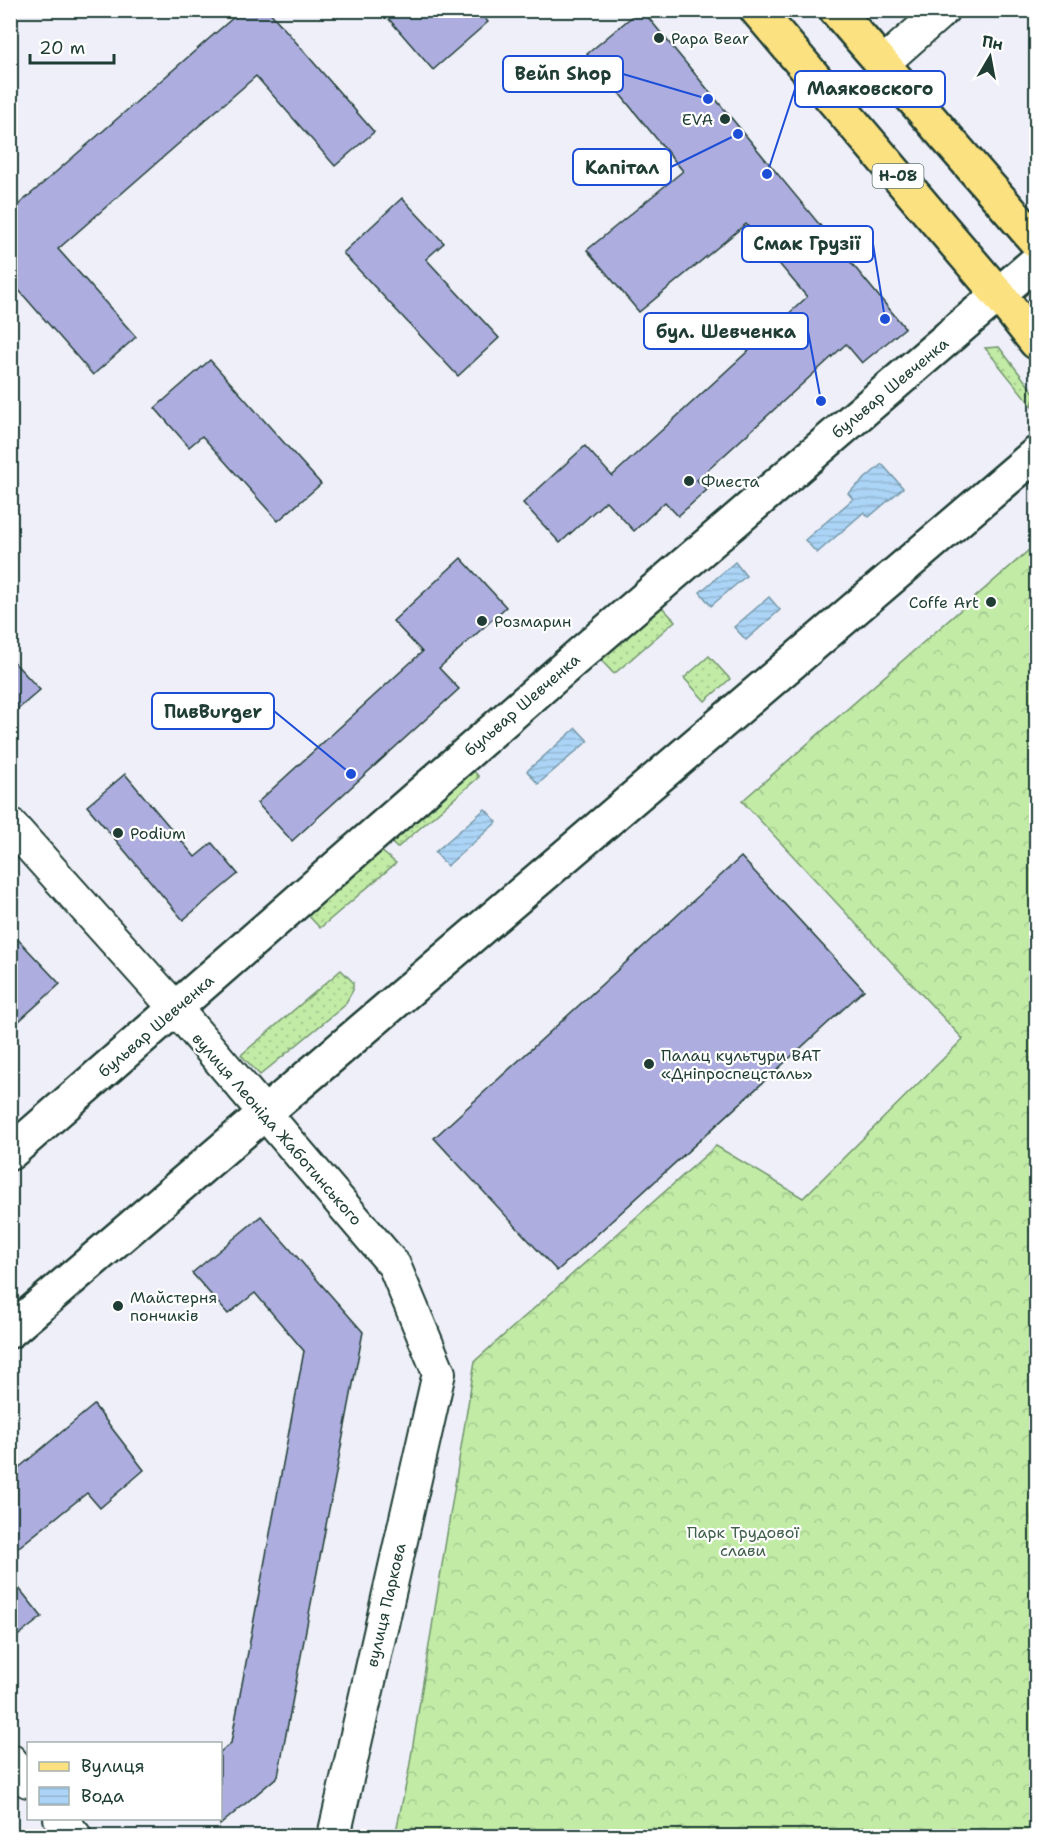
<svg xmlns="http://www.w3.org/2000/svg" width="1047" height="1847" font-family="'Shantell Sans',sans-serif">
<style>
.grass{fill:url(#grass-dots);stroke:#70946d;stroke-width:1.5}
.forest{fill:url(#forest-crowns);stroke:#70946d;stroke-width:1.5}
.water{fill:url(#water-rules);stroke:#7498a8;stroke-width:1.5}
.building{fill:#adaedf;stroke:#1f3d34;stroke-width:1.5}
.lines{fill:none;stroke-linecap:round;stroke-linejoin:round}
.minor-casing{stroke:#1f3d34;stroke-width:36}
.tertiary-casing{stroke:#1f3d34;stroke-width:38}
.primary-casing{stroke:#1f3d34;stroke-width:38}
.minor{stroke:#fff;stroke-width:32}
.tertiary{stroke:#fff;stroke-width:33}
.primary{stroke:#fbe180;stroke-width:33}
.poi-dot{fill:#1f3d34;stroke:#fff;stroke-width:2}
.labels{text-anchor:middle;dominant-baseline:central;stroke-width:4.5;stroke-linejoin:round;paint-order:stroke}
.shield{fill:#fff;stroke:#627771;stroke-width:1.5}
.shield-label{font-size:15px;font-weight:bold;fill:#1f3d34}
.poi-label{font-size:16px;fill:#1f3d34;stroke:#fff;text-anchor:start}
.street-label{font-size:16px;fill:#1f3d34;stroke:#fff}
.park-label{font-size:16px;fill:#40604b;stroke:#fff}
.leader{fill:none;stroke:#1d4ed8;stroke-width:2}
.callout-dot{fill:#1d4ed8;stroke:#fff;stroke-width:2}
.callout{fill:#fff;stroke:#1d4ed8;stroke-width:2}
.callout-label{font-size:18px;text-anchor:middle;font-weight:bold;fill:#1f3d34}
</style>
<defs>
<pattern id="grass-dots" width="8" height="8" patternUnits="userSpaceOnUse" patternTransform="scale(1.5)"><rect width="8" height="8" fill="#c2eba6"/><path d="M2 2h.1M6 6h.1" fill="none" stroke="#a6ca90" stroke-width="1.8" stroke-linecap="round"/></pattern>
<pattern id="forest-crowns" width="20" height="18" patternUnits="userSpaceOnUse" patternTransform="scale(1.5)"><rect width="20" height="18" fill="#c2eba6"/><path d="M2 6a3 3 0 1 1 6 0M12 15a3 3 0 1 1 6 0" fill="none" stroke="#a6ca90"/></pattern>
<pattern id="water-rules" width="6" height="5" patternUnits="userSpaceOnUse" patternTransform="scale(1.5)"><rect width="6" height="5" fill="#acd4f6"/><path d="M0 2.5h6" fill="none" stroke="#94b7d4"/></pattern>
</defs>
<rect width="100%" height="100%" fill="#efeff9"/>
<filter id="ink" filterUnits="userSpaceOnUse"><feTurbulence type="fractalNoise" baseFrequency=".0167" numOctaves="2"/><feDisplacementMap in="SourceGraphic" scale="12" xChannelSelector="R" yChannelSelector="G"/><feConvolveMatrix kernelMatrix="1 2 1 2 8 2 1 2 1" color-interpolation-filters="sRGB"/></filter>
<g filter="url(#ink)">
<path class="grass" d="M999,347L1035,394L1032,406L985,348Z
M660,605L675,621L614,674L600,659Z
M709,656L730,679L705,701L684,678Z
M473,770L479,777L397,848L390,841Z
M381,851L396,863L320,928L306,913Z
M341,970L353,982V990L344,1006L260,1075L241,1055Z"/>
<path class="forest" d="M1036,544V1836H395L408,1775L475,1361L716,1146L803,1198L963,1039L742,801Z"/>
<path class="water" d="M882,464L903,488L869,517L864,512L817,553L805,540L853,499L848,493Z
M735,562L746,576L711,606L700,592Z
M769,597L780,610L746,640L734,627Z
M576,728L588,741L538,784L527,771Z
M485,809L497,822L447,866L435,852Z"/>
<path class="building" d="M242,10H268L374,132L335,166L256,76L58,249L136,337L93,375L10,280V212Z
M381,10H478L488,22L433,70Z
M640,10H642L905,328L862,363L846,344L697,480L707,490L678,516L665,502L634,531L606,501L560,543L523,503L585,446L612,476L807,297L746,224L639,312L587,250L683,171L587,54Z
M402,198L444,243L426,259L499,338L458,376L343,253Z
M210,360L321,484L278,521L202,436L189,447L155,408Z
M461,558L506,607L439,668L459,689L292,841L257,803L422,652L393,621Z
M10,658L40,690L10,716Z
M125,774L195,857L212,843L238,874L183,920L87,806Z
M741,857L864,990L557,1271L434,1138Z
M10,931L60,984L10,1029Z
M261,1216L363,1332L278,1776L220,1825V1752L231,1743L304,1351L255,1293L228,1314L192,1273Z
M94,1405L144,1470L100,1508L87,1493L10,1554V1475Z
M10,1577L42,1617L10,1642Z"/>
<g class="lines">
<g class="minor-casing">
<path id="minor" d="M882,64L943,10
M10,824L176,1009L394,1265L439,1373L334,1836
M10,1760L28,1781
M60,1818L75,1836"/>
</g>
<g class="tertiary-casing">
<path id="tertiary" d="M10,1153L578,656L1036,262
M10,1331L1036,454"/>
</g>
<g class="primary-casing">
<path id="primary" d="M757,10L999,295L1036,342
M836,10L1036,241"/>
</g>
<use href="#minor" class="minor"/>
<use href="#tertiary" class="tertiary"/>
<use href="#primary" class="primary"/>
</g>
</g>
<g class="poi-dot">
<circle cx="659" cy="38" r="6"/>
<circle cx="725" cy="119" r="6"/>
<circle cx="689" cy="481" r="6"/>
<circle cx="991" cy="602" r="6"/>
<circle cx="482" cy="621" r="6"/>
<circle cx="118" cy="833" r="6"/>
<circle cx="649" cy="1064" r="6"/>
<circle cx="118" cy="1306" r="6"/>
</g>
<g class="labels">
<rect class="shield" x="872.5" y="164" width="51" height="24" rx="4.5"/>
<g class="shield-label">
<text x="898" y="176">Н-08</text>
</g>
<g class="poi-label">
<text x="671" y="38">Papa Bear</text>
<text x="713" y="119" text-anchor="end">EVA</text>
<text x="701" y="481">Фиеста</text>
<text x="979" y="602" text-anchor="end">Coffe Art</text>
<text x="494" y="621">Розмарин</text>
<text x="130" y="833">Podium</text>
<text x="661" y="1055">Палац культури ВАТ<tspan x="661" dy="18">«Дніпроспецсталь»</tspan></text>
<text x="130" y="1297">Майстерня<tspan x="130" dy="18">пончиків</tspan></text>
</g>
<g class="street-label">
<text transform="translate(890 388) rotate(-40)">бульвар Шевченка</text>
<text transform="translate(522 705) rotate(-41)">бульвар Шевченка</text>
<text transform="translate(156 1026) rotate(-41)">бульвар Шевченка</text>
<text transform="translate(277 1129) rotate(49)">вулиця Леоніда Жаботинського</text>
<text transform="translate(386 1605) rotate(-77)">вулиця Паркова</text>
</g>
<g class="park-label">
<text x="743" y="1532">Парк Трудової<tspan x="743" dy="18">слави</tspan></text>
</g>
</g>
<path class="leader" d="M708 99L623 74M767 174L795 89M738 134L671 167M885 319L873 244M821 401L808 331M351 774L274 711"/>
<g class="callout-dot">
<circle cx="708" cy="99" r="6"/>
<circle cx="767" cy="174" r="6"/>
<circle cx="738" cy="134" r="6"/>
<circle cx="885" cy="319" r="6"/>
<circle cx="821" cy="401" r="6"/>
<circle cx="351" cy="774" r="6"/>
</g>
<g class="callout">
<rect x="503" y="56" width="120" height="36" rx="6"/>
<rect x="795" y="71" width="150" height="36" rx="6"/>
<rect x="573" y="149" width="98" height="36" rx="6"/>
<rect x="742" y="226" width="131" height="36" rx="6"/>
<rect x="644" y="313" width="164" height="36" rx="6"/>
<rect x="152" y="693" width="122" height="36" rx="6"/>
</g>
<g class="callout-label">
<text x="563" y="80">Вейп Shop</text>
<text x="870" y="95">Маяковского</text>
<text x="622" y="174">Капітал</text>
<text x="807" y="250">Смак Грузії</text>
<text x="726" y="338">бул. Шевченка</text>
<text x="213" y="718">ПивBurger</text>
</g>
<rect width="1047" height="1847" fill="none" stroke="#fff" stroke-width="36"/>
<rect x="18" y="18" width="1011" height="1811" fill="none" stroke="#1f3d34" stroke-width="2" filter="url(#ink)"/>
<rect x="27" y="1742" width="195" height="78" fill="#ffffff" stroke="#a5b1ae" stroke-width="1.5"/>
<rect x="39" y="1762" width="30" height="9" fill="#fbe180" stroke="#a5b1ae" stroke-width="1.5"/>
<text x="81" y="1772" font-size="18" fill="#1f3d34">Вулиця</text>
<rect x="39" y="1787" width="30" height="18" fill="url(#water-rules)" stroke="#a5b1ae" stroke-width="1.5"/>
<text x="81" y="1802" font-size="18" fill="#1f3d34">Вода</text>
<g transform="translate(990 57) rotate(10)" stroke="#ffffff" stroke-width="4.5" paint-order="stroke">
<path d="M0-4.5L10 22L0 15L-10 22Z" fill="#1f3d34"/>
<text y="-9" font-size="16" font-weight="bold" text-anchor="middle" fill="#1f3d34">Пн</text>
</g>
<path d="M30 54v9h84v-9" fill="none" stroke="#1f3d34" stroke-width="3"/>
<text x="39" y="54" font-size="18" fill="#1f3d34" stroke="#ffffff" stroke-width="4.5" paint-order="stroke">20 m</text>
</svg>
